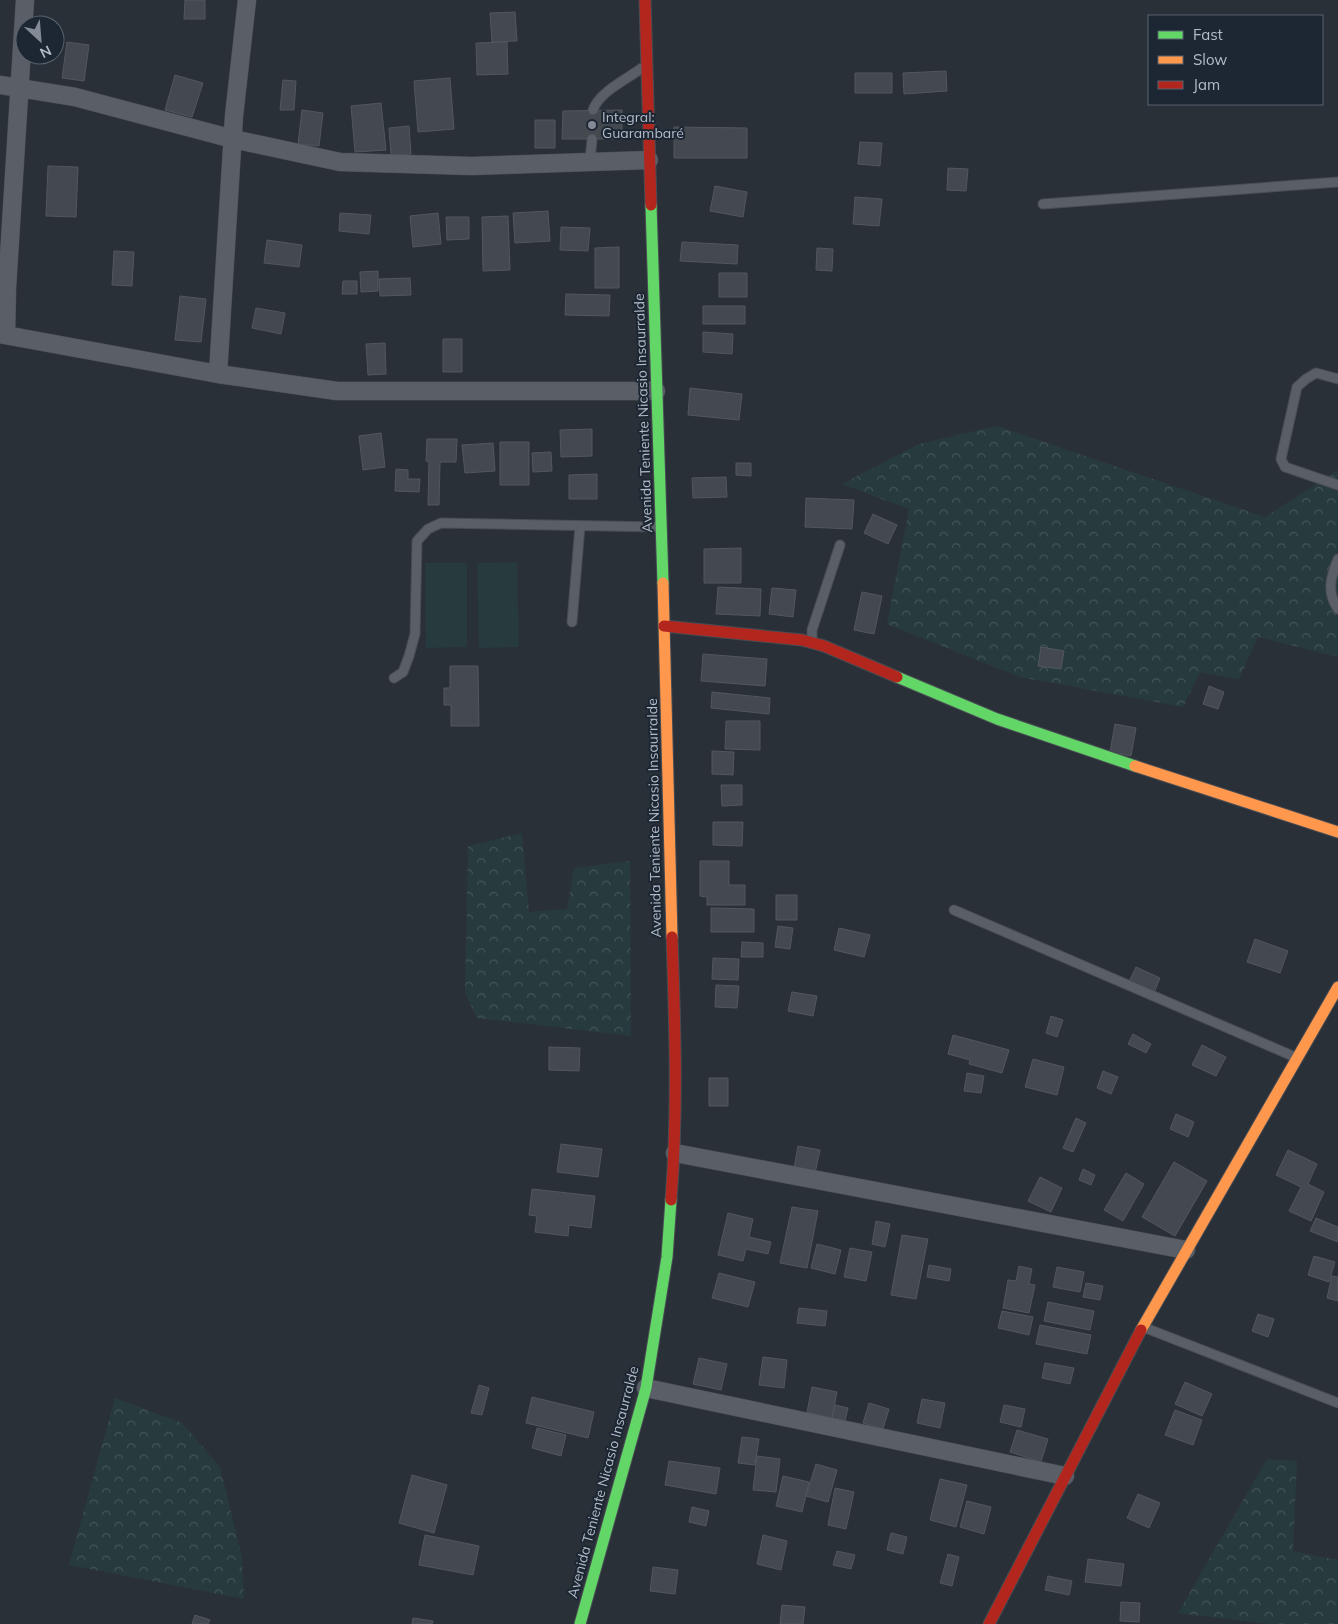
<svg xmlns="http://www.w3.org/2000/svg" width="1338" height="1624" font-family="Mulish,sans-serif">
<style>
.grass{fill:#273a3e}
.forest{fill:url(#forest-crowns)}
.building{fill:#444950;stroke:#52575f}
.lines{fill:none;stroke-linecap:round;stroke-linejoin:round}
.lane-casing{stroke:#484c53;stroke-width:11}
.street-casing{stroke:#484c53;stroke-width:19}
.fast-casing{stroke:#484c53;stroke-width:13}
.slow-casing{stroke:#484c53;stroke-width:13}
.jam-casing{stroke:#484c53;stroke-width:13}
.lane{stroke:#5a5e66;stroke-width:9}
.street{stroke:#5a5e66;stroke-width:18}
.fast{stroke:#63d668;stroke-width:11}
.slow{stroke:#ff974d;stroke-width:11}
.jam{stroke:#b3261e;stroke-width:11}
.poi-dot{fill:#848b96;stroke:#1d2633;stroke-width:2}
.labels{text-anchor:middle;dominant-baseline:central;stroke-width:4;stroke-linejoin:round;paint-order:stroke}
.poi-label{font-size:14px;fill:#b4bcc9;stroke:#1d2633;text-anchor:start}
.street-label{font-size:14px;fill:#b4bcc9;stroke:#1d2633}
</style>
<defs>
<pattern id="forest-crowns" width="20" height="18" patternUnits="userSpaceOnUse" patternTransform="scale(1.25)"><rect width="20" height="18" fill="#273a3e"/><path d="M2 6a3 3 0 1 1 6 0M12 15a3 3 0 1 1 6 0" fill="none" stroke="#445559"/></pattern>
</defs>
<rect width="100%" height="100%" fill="#2a3038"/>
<path class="grass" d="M517,562L519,647L479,648L477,563Z
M425,563H467V647L426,648Z"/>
<path class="forest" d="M997,426L1265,517L1338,470V657L1258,637L1239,679L1200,672L1183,707L1020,677L887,624L909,509L842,484L919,444Z
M522,833L529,912L567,909L574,868L630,861L631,1036L477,1018L465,993L468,846Z
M115,1398L182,1423L220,1467L242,1557L244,1599L69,1565Z
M1267,1459L1297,1461L1293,1551L1338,1560V1624H1269L1178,1613Z"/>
<path class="building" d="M185,0H205V19H184Z
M515,12L517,41L492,42L490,13Z
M67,42L89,45L84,81L62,78Z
M507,42L508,74L477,75L476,43Z
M946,71L947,91L904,94L903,73Z
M855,73H892V93H855Z
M175,75L203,83L192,117L165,110Z
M450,78L454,129L418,132L414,81Z
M283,80L296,81L294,110H280Z
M381,103L386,150L355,152L351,106Z
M302,110L323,113L319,146L298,144Z
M622,110V139H562L563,111Z
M535,120H555V148H535Z
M409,126L411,154L391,155L389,128Z
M674,127L747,128V158H674Z
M860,142L882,143L880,166L858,164Z
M48,166L78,167L76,217L46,216Z
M948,168L968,169L966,191L947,190Z
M715,186L747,192L743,217L710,211Z
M855,197L882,199L879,226L853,224Z
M548,211L550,241L515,243L513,213Z
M340,213L371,215L369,234L339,231Z
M438,213L441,244L413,247L410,216Z
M508,216L510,270L483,271L482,217Z
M446,217H469V239L447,240Z
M561,227L590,228L588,251L560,250Z
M267,240L302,245L299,267L264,263Z
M682,242L738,245L737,264L680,261Z
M619,247V288H595V248Z
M817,248L833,249L832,271L816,270Z
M114,251L134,252L132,286L112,285Z
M378,271V291L361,292L360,272Z
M719,273H747V297H719Z
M410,278L411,295L380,296L379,279Z
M343,281H357V294H342Z
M566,294L610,295L609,316L565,315Z
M180,296L206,299L201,342L175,340Z
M703,306H745V324H703Z
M256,308L285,313L281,334L252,328Z
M703,332L733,334L732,354L703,352Z
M443,339H462V372H443Z
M385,343L386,374L368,375L366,344Z
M690,388L742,394L739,420L688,415Z
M592,429V456L561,457L560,430Z
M381,433L385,467L363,470L359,436Z
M427,439H457L456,462H440L439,505H428L429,462L426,461Z
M500,442H529V485H500Z
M493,443L495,471L465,473L462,445Z
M551,452L552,471L533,472L532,453Z
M736,463H751V476L736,475Z
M396,469L408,470V479H420L419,492L395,491Z
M597,474V499H569V475Z
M726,477L727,497L693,498L692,478Z
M806,498L854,500L852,529L805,527Z
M873,514L897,525L888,544L864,533Z
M741,548V583H704V549Z
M718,587L761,589L760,616L716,614Z
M772,588L796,590L793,617L769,614Z
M862,592L882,596L874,634L854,630Z
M1041,647L1064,651L1061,669L1038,666Z
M703,654L767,659L765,686L701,681Z
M450,666H478L479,726H451V705H444V688H450Z
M1209,686L1224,692L1218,709L1203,704Z
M712,692L770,698L769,714L711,708Z
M726,721H760V750L725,749Z
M1115,724L1136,728L1131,756L1110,752Z
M712,751L734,752L733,775L712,774Z
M721,785H742V805L722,806Z
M713,822H743L742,846L713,845Z
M700,861H729V885H745V905H707V897L700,896Z
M776,895H797V920H776Z
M711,908L754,909V932H711Z
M778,926L793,928L790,949L775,947Z
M839,928L870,935L864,957L834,950Z
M1255,939L1288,951L1280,973L1247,962Z
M742,942L763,943V957H741Z
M713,958L739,959L738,980L712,979Z
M1136,967L1160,978L1153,995L1128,984Z
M716,985L739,986L737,1008L715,1007Z
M792,992L817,996L813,1016L788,1011Z
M1051,1016L1063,1020L1057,1037L1046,1033Z
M1133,1034L1151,1044L1146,1053L1128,1044Z
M953,1035L1009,1050L1002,1073L969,1064L970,1060L948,1054Z
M1202,1045L1226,1057L1216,1076L1192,1065Z
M549,1047L580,1048L579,1071L549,1070Z
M1033,1059L1064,1067L1057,1095L1025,1087Z
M1103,1071L1118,1077L1111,1094L1097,1088Z
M967,1073L984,1076L981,1093L964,1091Z
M709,1078H728V1106H709Z
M1176,1114L1194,1122L1188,1137L1170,1129Z
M1076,1118L1086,1123L1073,1152L1063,1148Z
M561,1144L602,1149L598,1177L557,1172Z
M798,1146L820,1150L815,1173L794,1168Z
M1288,1150L1317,1164L1308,1184L1324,1192L1311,1221L1289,1211L1301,1187L1276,1175Z
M1174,1162L1207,1181L1175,1236L1142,1217Z
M1083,1169L1095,1175L1091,1185L1079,1180Z
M1126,1173L1144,1184L1123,1221L1104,1210Z
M1040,1177L1062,1188L1051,1212L1028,1201Z
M532,1189L595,1196L591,1228L569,1225L568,1236L535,1232L537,1216L529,1215Z
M792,1207L818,1211L807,1268L780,1263Z
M728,1213L753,1219L749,1237L771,1242L768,1254L746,1249L743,1261L718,1255Z
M1316,1218L1338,1227V1242L1310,1231Z
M876,1221L890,1224L885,1247L872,1244Z
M902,1235L928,1239L916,1299L891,1295Z
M817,1244L841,1250L835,1274L811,1268Z
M850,1248L872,1252L866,1281L844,1277Z
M1314,1256L1335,1262L1329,1282L1308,1275Z
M929,1265L951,1269L949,1281L927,1277Z
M1019,1266L1032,1269L1029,1284L1035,1285L1029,1313L1003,1308L1008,1280L1016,1281Z
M1057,1267L1084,1272L1080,1292L1053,1287Z
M719,1273L755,1282L748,1307L712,1298Z
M1332,1276L1338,1277V1301L1327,1298Z
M1086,1283L1103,1286L1100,1300L1083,1297Z
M1048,1302L1094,1311L1090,1330L1044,1321Z
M799,1308L827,1311L825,1326L797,1323Z
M1002,1311L1033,1317L1029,1335L998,1328Z
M1258,1314L1274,1319L1268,1337L1252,1331Z
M1040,1325L1091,1335L1087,1354L1036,1344Z
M763,1357L787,1360L784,1388L759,1385Z
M699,1358L727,1364L721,1390L693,1384Z
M1045,1363L1074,1368L1070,1384L1042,1378Z
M1185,1382L1212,1394L1202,1416L1175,1404Z
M479,1385L489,1388L482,1415L471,1413Z
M812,1387L837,1392L832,1418L807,1412Z
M532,1397L594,1412L588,1438L526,1423Z
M922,1399L945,1403L940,1428L917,1423Z
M869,1403L889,1409L883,1429L863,1423Z
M835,1405L848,1408L845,1421L832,1418Z
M1004,1405L1025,1409L1021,1427L1000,1422Z
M1175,1410L1202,1420L1193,1445L1165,1435Z
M537,1428L566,1435L561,1456L532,1448Z
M1017,1430L1048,1439L1041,1462L1010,1452Z
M742,1437L759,1439L755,1465L738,1463Z
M757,1456L780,1459L776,1492L753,1490Z
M669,1461L720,1468L716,1494L665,1485Z
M816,1464L837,1470L828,1502L806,1496Z
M412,1475L447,1485L434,1533L399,1523Z
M783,1476L809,1482L802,1512L776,1506Z
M940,1479L967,1485L956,1527L930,1520Z
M835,1488L854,1492L846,1529L828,1525Z
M1138,1494L1160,1503L1149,1528L1127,1518Z
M967,1501L991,1507L984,1534L960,1527Z
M692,1507L709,1511L706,1526L689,1522Z
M891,1533L907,1537L903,1554L887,1550Z
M425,1535L479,1546L473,1575L419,1565Z
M763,1535L787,1541L781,1570L757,1564Z
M837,1551L855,1555L851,1569L833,1565Z
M948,1554L959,1557L952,1586L940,1583Z
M1088,1559L1124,1564L1121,1586L1085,1582Z
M653,1567L678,1570L675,1594L650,1591Z
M1048,1576L1072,1581L1069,1595L1045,1590Z
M1121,1602L1140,1603L1139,1622L1120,1621Z
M782,1605L805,1607L803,1624H780Z
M195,1615L210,1620L208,1624H192Z
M413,1618L433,1621L432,1624H412Z"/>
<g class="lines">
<g class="lane-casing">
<path id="lane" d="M593,110C599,92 627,79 642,68
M590,162L592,139
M1043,204L1338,182
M1338,379L1316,373L1306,379L1297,387L1281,459L1285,467L1338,485
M1338,559C1331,576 1326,592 1338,609
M572,622L580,526
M812,640V630L840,545
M394,678L403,672L409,656L415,634L417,541L428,529L441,523L660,527
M954,910L1295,1057
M1143,1327L1338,1403"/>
</g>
<g class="street-casing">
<path id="street" d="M0,85L75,97L233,139L340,162L471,166L649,160
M0,334L218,374L337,391H656
M6,335L7,288L25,0
M218,374L234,116L247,0
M675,1153L1186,1250
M646,1388L1065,1476"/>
</g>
<g class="fast-casing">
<path id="fast" d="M651,205L663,583
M897,677L997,719L1135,766
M580,1624L646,1388L667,1257L671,1200"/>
</g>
<g class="slow-casing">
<path id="slow" d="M663,583L672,937
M1135,766L1338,832
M1141,1330L1338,987"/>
</g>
<g class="jam-casing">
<path id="jam" d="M645,0L651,205
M664,626L802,640L824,646L897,677
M671,1200C678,1112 675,1024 672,937
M989,1624L1141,1330"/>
</g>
<use href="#lane" class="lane"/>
<use href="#street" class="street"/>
<use href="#fast" class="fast"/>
<use href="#slow" class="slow"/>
<use href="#jam" class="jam"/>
</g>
<circle class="poi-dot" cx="592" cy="125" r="5"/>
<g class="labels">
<g class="poi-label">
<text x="602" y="117">Integral:<tspan x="602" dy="16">Guarambaré</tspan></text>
</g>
<g class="street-label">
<text transform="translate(643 413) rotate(-92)">Avenida Teniente Nicasio Insaurralde</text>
<text transform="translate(654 818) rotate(-91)">Avenida Teniente Nicasio Insaurralde</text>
<text transform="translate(603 1482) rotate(-75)">Avenida Teniente Nicasio Insaurralde</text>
</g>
</g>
<rect x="1148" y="15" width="175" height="90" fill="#1d2633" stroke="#59626f"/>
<rect x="1158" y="31" width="25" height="8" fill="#63d668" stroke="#59626f"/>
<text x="1193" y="40" font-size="15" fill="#b4bcc9">Fast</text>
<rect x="1158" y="56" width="25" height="8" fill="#ff974d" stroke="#59626f"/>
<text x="1193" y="65" font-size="15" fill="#b4bcc9">Slow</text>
<rect x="1158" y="81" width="25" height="8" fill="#b3261e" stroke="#59626f"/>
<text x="1193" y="90" font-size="15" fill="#b4bcc9">Jam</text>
<g transform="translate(40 40) rotate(154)"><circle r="24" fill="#1d2633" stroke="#59626f"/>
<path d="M0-4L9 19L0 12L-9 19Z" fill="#848b96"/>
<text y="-8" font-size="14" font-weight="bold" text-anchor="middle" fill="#b4bcc9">N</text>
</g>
</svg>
